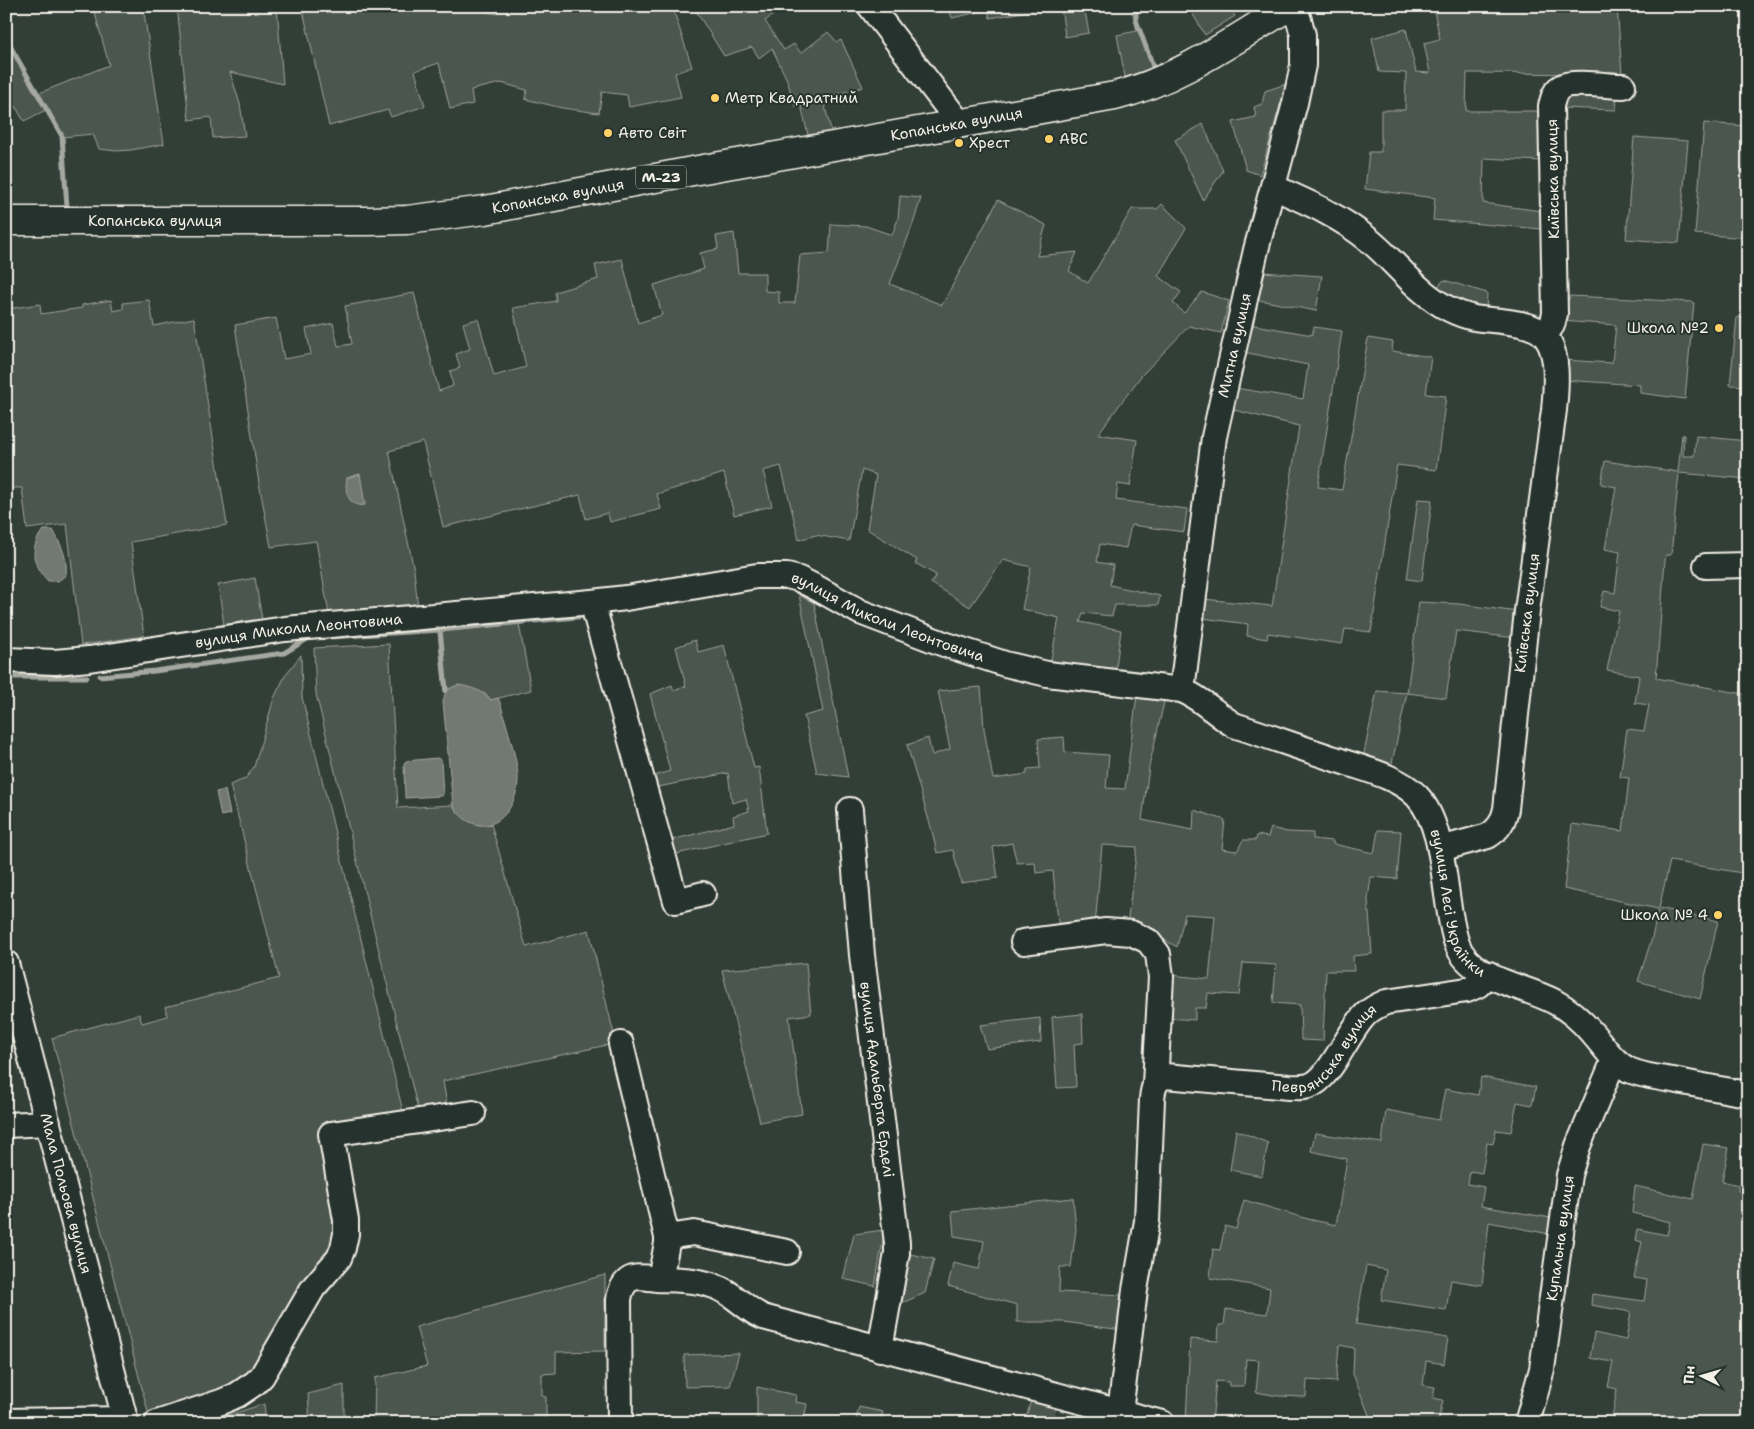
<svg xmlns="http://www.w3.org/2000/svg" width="1754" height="1429" font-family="'Shantell Sans',sans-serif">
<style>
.green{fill:#4c564f;stroke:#a0a49c}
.water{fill:#727972;stroke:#a6a9a1}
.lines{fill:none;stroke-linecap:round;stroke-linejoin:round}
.stream{stroke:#a6a9a1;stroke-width:5}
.minor-casing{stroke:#f4f1e8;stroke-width:28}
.highway-casing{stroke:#f4f1e8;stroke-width:31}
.minor{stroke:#26332d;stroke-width:24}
.highway{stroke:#26332d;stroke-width:28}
.poi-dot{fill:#ffd166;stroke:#26332d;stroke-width:2}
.labels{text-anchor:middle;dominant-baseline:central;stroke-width:4;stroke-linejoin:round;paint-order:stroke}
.shield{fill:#26332d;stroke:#b6b8b0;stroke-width:1}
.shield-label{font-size:14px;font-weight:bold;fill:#f4f1e8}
.poi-label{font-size:15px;fill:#f4f1e8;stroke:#26332d;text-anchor:start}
.street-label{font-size:15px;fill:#f4f1e8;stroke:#26332d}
</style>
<rect width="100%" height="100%" fill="#323e38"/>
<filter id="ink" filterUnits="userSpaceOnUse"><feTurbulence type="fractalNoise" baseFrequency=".02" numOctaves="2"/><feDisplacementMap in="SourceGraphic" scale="10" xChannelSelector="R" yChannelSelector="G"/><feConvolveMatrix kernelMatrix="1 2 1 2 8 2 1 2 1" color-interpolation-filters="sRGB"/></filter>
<g filter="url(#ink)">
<path class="green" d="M93,6H143L164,144L131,150L117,151L99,149L93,134L62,137L46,110L24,121L6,90V40L37,94L109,65Z
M177,6H277L283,84L230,72L240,104L245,136L213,138L211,117L189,120Z
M302,6H458L497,14V6H672L692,67L675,73L681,97L629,107L627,95L602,92L599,113L562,108L525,99L527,90L501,83L471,90L473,104L450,109L439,63L415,71L425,106L391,117L388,110L329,126Z
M693,6H785L765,21L784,50L794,44L801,53L828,32L837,42L841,40L863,87L823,98L831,131L808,135L801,105L795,106L787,80L772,48L759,58L752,47L724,56Z
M948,6H1035V10L990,18L988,10L952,18Z
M1061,6H1084L1089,33L1065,37Z
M1131,6H1137L1136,18L1155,66L1150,69L1125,77L1117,35L1137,31Z
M1203,6H1228L1235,16L1205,35L1192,13Z
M1433,6H1617L1622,74L1467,73L1466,111H1538L1540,161L1484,158L1483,203L1541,211L1542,229L1433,220L1435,198L1365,189L1369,152H1381V110H1405L1406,73L1379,72L1372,38L1406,29L1416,72L1430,73L1424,43L1440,39Z
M1286,84L1260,175L1246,170L1233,122L1256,117L1254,107L1262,104L1265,91Z
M1617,94L1616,110L1561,108L1565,96Z
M1704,123L1748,126V238L1695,234Z
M1203,124L1223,171L1203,200L1175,140Z
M1634,137L1688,141L1679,243L1626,239Z
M900,196L921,198L913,224L890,284L942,305L998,200L1046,225L1037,256L1077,252L1069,271L1088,283L1132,209H1157L1162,204L1186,228L1158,276L1181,292L1173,303L1184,313L1202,292L1229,301L1221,333L1189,326L1141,376L1098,434L1137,440L1130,486L1118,484L1116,500L1187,509L1184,532L1131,525L1126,548L1100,544L1097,562L1113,565L1110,585L1160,596L1158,605H1115L1112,616L1083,613L1080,622L1121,630L1115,674L1050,665L1059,618L1022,609L1031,567L1003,560L970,607L931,583L936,575L915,563L917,560L867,529L876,475L862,470L849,541L816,535L799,540L781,466L763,471L772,506L734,515L724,473L657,494L661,509L610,522L608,513L586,519L580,495L443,527L423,442L389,451L414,570L418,608L329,614L316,541L271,547L259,483L235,325L276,318L284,359L311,354L306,329L333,323L338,346L352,344L345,306L414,293L439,391L453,386L450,371L460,368L456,354L470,349L463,323L478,319L494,376L526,367L513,308L556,301L555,292L598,279L595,265L622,259L638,323L662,315L654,285L704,269L700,253L718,249L716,236L734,233L738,273H765V291L779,292V303H795L800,255L829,253L831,224L866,226L892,235L898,219Z
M1261,272L1322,276L1316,311L1254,299Z
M1444,280L1487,293L1486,312L1434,290Z
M1570,296L1694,302L1685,399L1640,393V385L1563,380V360L1612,363L1616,325L1561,321Z
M111,300L113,311L123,309V303L149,300L154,326L194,318L227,525L131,542L144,636L81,645L67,524L27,529L22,488H6V309L40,304L41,314L82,308V305Z
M1737,317L1743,318L1748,354V386L1730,385Z
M1249,324L1312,335L1314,327L1342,331L1318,487L1342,490L1368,338L1393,342L1392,351L1431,357L1426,394L1446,396L1436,470L1397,465L1371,632L1345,629L1342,644L1268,633L1267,639L1247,636L1248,624L1202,618L1204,599L1272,606L1299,426L1230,409L1235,388L1303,399L1308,365L1243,352Z
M1682,435H1684L1683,456H1694L1696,436L1748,441V479L1679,473L1671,555H1666L1665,560L1656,678L1744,694V701H1748V874L1670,861L1659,908L1718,921L1700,999L1638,981L1652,938L1658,909L1564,889L1572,824L1623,831L1629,778L1620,777L1627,729L1644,731L1649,705L1635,703L1639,676L1607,670L1619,611L1600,607L1604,591L1615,593L1620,552L1605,549L1616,487L1601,484L1605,461L1678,472Z
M1418,499L1432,500L1422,581L1407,579Z
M255,578L262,620L224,625L218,585Z
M799,595L814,603L848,777L817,773L804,716L823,711Z
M1419,602L1459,604L1518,612L1516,638L1456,631L1446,698L1407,693L1391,768L1363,758L1377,691L1407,693Z
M519,624L531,690L491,700L486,694L446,690L444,693L438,632Z
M695,640L698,652L724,645L754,768L759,767L767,833L672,855L668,841L734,824L733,816L749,811L746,799L732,803L728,773L653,788L651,777L670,771L650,694L672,685L674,691L686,686L676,647Z
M389,644L398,808L453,805L456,810L486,825L491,824L526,947L589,930L616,1043L443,1081L448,1111L419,1114L316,694L314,648Z
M301,655L302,697L404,1116L321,1127L337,1219L335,1248L264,1356L237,1386L149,1416L52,1038L139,1014L142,1023L167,1016L165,1007L279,978L230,785L245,779L254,767L274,698L286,674Z
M981,687L984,729L993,779L1027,774V769L1040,768L1038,739L1064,737L1065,752L1109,755L1106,788L1125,789L1137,694L1165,698L1149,767L1142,820L1193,830L1194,810L1225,820L1222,849L1237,851L1243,840H1256L1257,835L1268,837L1271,828L1287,832L1313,833V839L1333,841V844L1374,853L1378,830L1401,831L1397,879L1371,877L1368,899L1372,954L1353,956L1354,971H1326L1323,1041L1301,1040L1300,1005L1273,1003L1276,965L1243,963L1239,995L1208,993L1206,1008H1195V1020L1168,1018L1170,975L1209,979L1215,916L1185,914L1177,947L1149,931L1127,926L1137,847L1102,845L1095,927L1059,931L1053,871L1036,873L1035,862L1017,863L1012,843L993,847L998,878L961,883L953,850L937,853L932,831L907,745L928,738L932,755L950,749L938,691Z
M806,963L811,1014L789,1017L802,1114L760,1122L722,970Z
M1082,1014L1083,1043L1074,1044L1076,1087L1057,1088L1052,1017Z
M1040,1018L1041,1042L987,1049L980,1025Z
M1481,1077L1536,1087L1532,1105L1517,1102L1511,1132L1496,1130L1493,1144L1487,1143L1482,1173L1470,1171L1468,1184L1484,1187L1481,1206L1551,1218L1549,1234L1489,1222L1482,1285L1451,1280L1446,1310L1381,1300L1386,1270L1366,1266L1356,1324L1448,1338L1444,1364L1426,1361L1423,1385L1435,1387L1433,1398L1443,1400L1438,1423H1372L1353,1374L1354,1348L1339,1345L1336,1382L1307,1380L1306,1397L1278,1396L1256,1392L1259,1360L1246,1359L1244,1386H1229V1382L1216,1381L1212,1423H1195L1186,1421L1190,1339L1218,1341L1219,1325H1224L1226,1309L1267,1314L1270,1288L1210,1278L1213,1249L1220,1250L1225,1226L1236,1229L1244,1200L1308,1219L1336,1225L1347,1159L1311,1151L1315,1133L1382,1143L1386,1110L1439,1120L1445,1089L1478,1095Z
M1236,1130L1268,1143L1262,1176L1230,1170Z
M1703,1144L1729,1148L1722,1181L1738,1185V1191L1748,1193V1423H1611L1617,1389L1608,1387L1613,1362L1590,1358L1594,1333L1626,1340L1631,1312L1591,1305L1592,1294L1644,1301L1647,1280L1634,1278L1642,1242L1635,1240L1637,1229L1667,1235L1670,1222L1632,1213L1635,1186L1693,1199Z
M1073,1198L1076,1229L1071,1267H1060L1059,1292L1126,1295L1122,1330L1064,1322H1017V1305L948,1286L953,1263L979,1269L984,1241L954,1236L952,1211Z
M884,1230V1234L875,1286L843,1279L854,1234Z
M910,1254L934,1259L925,1293L902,1303Z
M605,1275V1351L556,1352V1373L542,1374V1396L546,1397V1423H374L375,1378L427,1366L416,1327Z
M739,1353L730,1386L685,1387L684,1355Z
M344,1385V1423H310L308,1394Z
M757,1387L796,1395L795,1402L807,1404L803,1423H757Z
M1031,1400L1056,1406L1052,1423H1025Z
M264,1404L266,1423H203Z
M859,1407L883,1412L880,1423H855Z"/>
<path class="water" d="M360,474L365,505C349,508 344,492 347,478Z
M44,530H53C61,545 68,557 66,575L58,581H48C36,568 30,557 37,540C39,536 40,533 44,530Z
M458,685C470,687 482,690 491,700L498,698L501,705C506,726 517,756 518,777C519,798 504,828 479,825C468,823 458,815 453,805L443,702L446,690Z
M437,758L441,760L443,795L441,796L405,798L404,763L406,761Z
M225,790L230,814L221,816L216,792Z"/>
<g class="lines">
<path class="stream" d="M1136,6V20L1154,69
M6,39L62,136L67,207
M440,630L587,616
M100,676L155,671L284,653L307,639L313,638L440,630L446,690
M6,677H87"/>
<g class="minor-casing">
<g id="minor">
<path d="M870,6L961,125"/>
<path d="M1273,187C1307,202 1340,216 1369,240C1396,262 1417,293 1449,309C1457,313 1465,316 1474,318C1492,321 1531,321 1543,334C1560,350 1556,389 1554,410L1527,611L1506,809C1503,822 1499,829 1488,836L1440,849"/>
<path d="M1545,335L1552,325L1555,314L1551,106C1553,98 1555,89 1563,86C1573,81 1610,86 1623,86"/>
<path d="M1706,566L1748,565"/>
<path d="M592,602L676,901L703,894"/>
<path id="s1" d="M6,660L55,662L89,659L285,629L592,602L626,598L757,576H787L799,579L817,588L860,612L944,644L1005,664L1047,674L1182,690C1201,698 1216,714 1234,725C1268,736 1301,748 1335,759C1360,768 1398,776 1417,796C1448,829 1442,901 1457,944C1470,980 1524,985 1555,1002C1570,1010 1581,1020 1592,1033C1604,1046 1613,1062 1629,1070C1643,1076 1659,1078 1673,1080C1698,1085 1723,1090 1748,1094"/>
<path id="s2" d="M1182,690L1214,437L1256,250L1295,103L1303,65V35L1299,20L1294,6"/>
<path id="s3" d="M850,810L862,955L897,1243V1253L880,1349"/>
<path d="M1023,942L1106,931L1131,933L1148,941L1158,954L1161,977L1155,1084"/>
<path id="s4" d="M6,963L126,1423"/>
<path d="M621,1044L667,1237V1243L660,1279"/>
<path d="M6,1125L48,1123"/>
<path d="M667,1237L694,1233L787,1252"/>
<path id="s5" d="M1120,1412L1135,1290L1147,1221L1152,1099C1153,1088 1155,1080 1165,1076L1289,1087C1296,1087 1302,1088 1309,1086C1331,1079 1348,1031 1366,1014C1372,1008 1379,1005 1386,1002L1467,990L1478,985L1489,974"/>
<path d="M6,1421L125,1419"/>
<path d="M157,1423L221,1402L237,1395L255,1383L262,1376L313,1288L339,1258L343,1248L346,1234V1220L331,1134L473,1113"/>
<path d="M620,1423L619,1300C620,1291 624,1281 633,1278C640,1276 649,1278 656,1279C678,1280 700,1279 721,1289C736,1296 747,1310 763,1317L1162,1423"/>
<path id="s6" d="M1527,1423L1542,1369L1569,1175L1578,1146L1614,1060"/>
</g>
</g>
<g class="highway-casing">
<g id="highway">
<path id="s7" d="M6,221H369L407,220L485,210L698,170L1115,96C1179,80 1234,39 1290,6"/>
</g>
</g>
<use href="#minor" class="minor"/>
<use href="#highway" class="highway"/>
</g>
</g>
<g class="poi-dot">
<circle cx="715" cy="98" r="5"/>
<circle cx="608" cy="133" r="5"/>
<circle cx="1049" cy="139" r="5"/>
<circle cx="959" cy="143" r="5"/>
<circle cx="1719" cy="328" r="5"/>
<circle cx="1718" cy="915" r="5"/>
</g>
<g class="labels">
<rect class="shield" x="636" y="165.5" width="50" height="23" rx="4"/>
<g class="shield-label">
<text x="661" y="177">М-23</text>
</g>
<g class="poi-label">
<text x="725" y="98">Метр Квадратний</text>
<text x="618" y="133">Авто Світ</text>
<text x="1059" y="139">ABC</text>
<text x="969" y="143">Хрест</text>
<text x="1709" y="328" text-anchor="end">Школа №2</text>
<text x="1708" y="915" text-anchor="end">Школа № 4</text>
</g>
<g class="street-label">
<text stroke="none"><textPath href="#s7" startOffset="959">Копанська вулиця</textPath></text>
<text transform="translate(1553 179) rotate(-91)">Київська вулиця</text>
<text stroke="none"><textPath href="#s7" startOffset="554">Копанська вулиця</textPath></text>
<text stroke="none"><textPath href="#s7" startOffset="149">Копанська вулиця</textPath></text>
<text stroke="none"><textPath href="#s2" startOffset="349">Митна вулиця</textPath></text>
<text transform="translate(1527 613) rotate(-83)">Київська вулиця</text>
<text stroke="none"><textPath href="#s1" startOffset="896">вулиця Миколи Леонтовича</textPath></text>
<text stroke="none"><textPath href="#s1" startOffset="295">вулиця Миколи Леонтовича</textPath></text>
<text stroke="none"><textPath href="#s1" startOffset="1579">вулиця Лесі Українки</textPath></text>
<text stroke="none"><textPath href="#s5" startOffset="521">Певрянська вулиця</textPath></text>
<text stroke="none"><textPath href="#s3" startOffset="271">вулиця Адальберта Ерделі</textPath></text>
<text stroke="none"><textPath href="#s4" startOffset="238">Мала Польова вулиця</textPath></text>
<text stroke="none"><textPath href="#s6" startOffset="188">Купальна вулиця</textPath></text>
</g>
</g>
<rect width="1754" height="1429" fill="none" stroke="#26332d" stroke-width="25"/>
<rect x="12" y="12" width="1729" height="1404" fill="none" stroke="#f4f1e8" stroke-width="2" filter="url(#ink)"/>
<g transform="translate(1702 1376) rotate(275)" stroke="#26332d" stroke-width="4" paint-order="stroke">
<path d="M0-4L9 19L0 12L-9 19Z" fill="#f4f1e8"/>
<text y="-8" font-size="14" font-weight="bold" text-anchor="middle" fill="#f4f1e8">Пн</text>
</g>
</svg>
